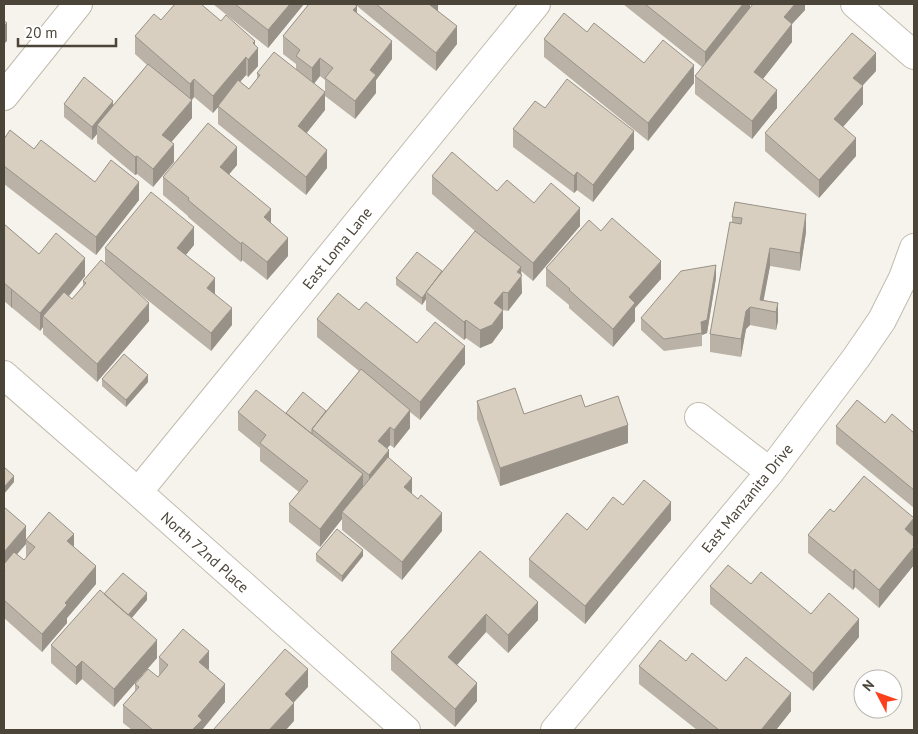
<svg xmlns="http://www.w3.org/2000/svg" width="918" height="734" font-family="'PT Sans',sans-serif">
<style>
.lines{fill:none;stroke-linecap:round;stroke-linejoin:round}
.minor-casing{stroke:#c2bbae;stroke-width:30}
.minor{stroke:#fff;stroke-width:28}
.wall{fill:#bab2a6;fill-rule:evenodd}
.shaded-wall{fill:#979187}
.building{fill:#d8cfc1;stroke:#979187}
.labels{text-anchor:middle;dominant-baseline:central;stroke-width:4;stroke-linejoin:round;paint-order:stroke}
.street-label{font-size:15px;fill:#4b4439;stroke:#fff}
</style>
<rect width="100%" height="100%" fill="#f6f3ec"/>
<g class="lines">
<g class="minor-casing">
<path id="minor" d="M855,4L914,55
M4,96L78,4
M4,375L138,492L406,730
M699,417L770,472
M138,492L536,4
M555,730L770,472L856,358L882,320L903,278L914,248"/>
</g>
<use href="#minor" class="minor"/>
</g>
<path class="wall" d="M213,4H304L268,48Z
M309,4H438V11L457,44L436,71L357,6V13L392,59L376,80V93L355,119L325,96V80L320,76L314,84L325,110L306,133L327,168L306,195L218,124V107L213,113L194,97L192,100V118L171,142L174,162L153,187L137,174L135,175L97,143V134L92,140L64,117V104L113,105L147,65L135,54V36L161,20L221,21L255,45L258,66L248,77L246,75L240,82L249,89L257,79V73L296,69V64L283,54V36Z
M623,4H750V8L805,4V10L792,24V42L763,79L777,108L752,139L695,94V76L702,67Z
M587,32L644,63L694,83L648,141L544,57V39Z
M876,71L862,86L863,104L843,127L856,156L819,198L765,151V133Z
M545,108L634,149L593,202L577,190L574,193L513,147V129Z
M4,139L34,149L95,182L139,200L96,255L4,184Z
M237,165L229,174L271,223L288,256L267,280L242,260L241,262L188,217V216L163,195V177Z
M432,176L497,191L534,203L580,226L533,281L521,271L522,293L508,311L503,310V328L492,343L480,348L466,338L464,340L426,310V299L422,305L396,285V278L442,272L475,231L432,194Z
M735,202L806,232L800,271L770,266L763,300L778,303V321L776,330L750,325L746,329L741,357L710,352V334L732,222V217Z
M4,224L39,254L85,276L69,296L72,299L83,286V281L105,264V248L194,245L185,255L215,294L232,325L211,351L125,282L149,321L97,382L43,334V327L40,331L4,301Z
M601,231L661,279L635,308V321L613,347L569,308V305L546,286V268Z
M716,278L707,333L702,335V346L664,351L641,330V318Z
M359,310L417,343L465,364L420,420L410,412V428L394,448L390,445L387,448L389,459L412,494L442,531L402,580L342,530V519L320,547L289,522V504L299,492L260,461V448L238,430V412L286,413L326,411L359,371L317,337V319Z
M102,379L148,382L126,407L102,386Z
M477,401L524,414L585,407L628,443L500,486L477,419Z
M885,423L914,433V508L836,444V426Z
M623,505L671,520L585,624L529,577V559L587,530Z
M4,507L26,540L74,547L96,584L67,618V623L42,652L4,618ZM26,544V558L24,560L17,554Z
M834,512L914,518V565L879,608L855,587L853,590L808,553V535Z
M480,551L538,620L508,653L486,632L457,665L477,701L455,727L391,670V652Z
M316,554L363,556L342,582L316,561Z
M710,586L811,614L859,637L813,691L710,604Z
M104,594L147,600L131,618L157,658L114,707L82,679L76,685L51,663V645Z
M159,657L209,669H208L225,702L202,730H132L123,723V705L135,691V684L158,677L159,676Z
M686,661L726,681L791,711L776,730H697L639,684V666Z"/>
<path class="shaded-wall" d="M290,4H304L268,48V30Z
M431,4H438V13L430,5Z
M743,4H750V14L705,70V52Z
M795,4H805V10L792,24V42L754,90V72L784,17Z
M357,6V24L353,10Z
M7,23V41L4,44V26Z
M457,26V44L436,71V53Z
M255,41V51L258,48V66L248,77V60L253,43Z
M392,41V59L376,80V93L355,119V101L370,70Z
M876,53V71L853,96V78Z
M246,57V75L213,113V96Z
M320,58V76L312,86V68Z
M694,65V83L648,141V123Z
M194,79V97L190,102V84Z
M863,86V104L834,137V119Z
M777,90V108L752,139V121Z
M325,92V110L298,144V126Z
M192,100V118L162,153V135Z
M113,101V113L97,125V134L92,140V127Z
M634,131V149L593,202V185Z
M856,138V156L819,198V180Z
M174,144V162L153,187V169Z
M237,147V165L220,185V167Z
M327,150V168L306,195V177Z
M137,156V174L135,175V157Z
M577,172V190L574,193V176Z
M139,182V200L96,255V237Z
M580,208V226L533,281V263Z
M271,209V227L264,217Z
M806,214V232L800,271V253Z
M194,227V245L177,266V248Z
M288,238V256L267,280V262Z
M242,242V260L241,262V244Z
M770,248V266L762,309L760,300Z
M85,258V276L48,321L43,316V327L40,331V313Z
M661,261V279L635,308V321L613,347V329L629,297Z
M716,265V278L707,333L702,335L701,322Z
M521,267L522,293L508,311V293L517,272Z
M442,271L426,292V299L422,305V298Z
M215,278V296L207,288Z
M12,289V307L11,308V290Z
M503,292V310L494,303Z
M149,303V321L97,382V364Z
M778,303V321L776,330V312Z
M750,307V325L746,329L741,357V339L746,311Z
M232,308V325L211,351V333Z
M503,310V328L492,343L480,348V330Z
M466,320V338L464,340V322Z
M465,346V364L420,420V402Z
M148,375V382L126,407V400Z
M410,410V428L394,448V430Z
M628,425V443L500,486V468Z
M390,427V445L378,459V441Z
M389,450V468L369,493V475Z
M363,474V492L342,512V519L320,547V529Z
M14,476V482L4,494V487Z
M412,478V496L404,487Z
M671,502V520L585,624V606Z
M442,513V531L402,580V562Z
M914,518V536L905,547V529Z
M26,526V544L4,569V552Z
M74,534V551L67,541Z
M914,547V565L879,608V590Z
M363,550V556L342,582V576Z
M96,566V584L67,618V623L42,652V634L65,603Z
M855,569V587L853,590V572Z
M147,593V600L126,625V618Z
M538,602V620L508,653V635Z
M486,614V632L448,675V657Z
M859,619V637L813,691V673Z
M157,640V658L114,707V689Z
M209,651V669L199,680V662Z
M82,661V679L76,685V667Z
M308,669V687L285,712V694Z
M477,683V701L455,727V709Z
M225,684V702L202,730H192L198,716Z
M791,693V711L776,730H761Z
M294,703V721L286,730H269Z"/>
<path class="building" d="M175,4H201L221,21L226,15L255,41L253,43L258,48L248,60L246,57L213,96L194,79L190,84L135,36L154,14L161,20Z
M235,4H290L268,30Z
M309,4H354L357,6L353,10L392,41L370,70L376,75L355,101L325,78L333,68L320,58L312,68L296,56L300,50L283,36Z
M376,4H431L430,5L457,26L436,53Z
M645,4H743L705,52Z
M753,4H795L784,17L792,24L754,72L777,90L752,121L695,76Z
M564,13L587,32L594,23L644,63L663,40L694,65L648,123L544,39Z
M4,21L7,23L4,26Z
M852,33L876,53L853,78L863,86L834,119L856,138L819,180L765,133Z
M274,52L325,92L298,126L327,150L306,177L218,106L238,80L249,89L260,75L257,73Z
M148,64L192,100L162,135L174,144L153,169L137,156L135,157L97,125Z
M84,77L113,101L92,127L64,104Z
M567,79L634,131L593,185L577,172L574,176L513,129L535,101L545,108Z
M208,123L237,147L220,167L271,209L264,217L288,238L267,262L242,242L241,244L188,200L189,198L163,177Z
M10,130L34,149L41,140L95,182L111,160L139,182L96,237L4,166V139Z
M452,152L497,191L507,180L534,203L551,183L580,208L533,263L432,176Z
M151,192L194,227L177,248L215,278L207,288L232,308L211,333L105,248Z
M735,202L806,214L800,253L770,248L760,300L778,303L776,312L750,307L746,311L741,339L710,334L730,222L741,224L742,218L732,217Z
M612,218L661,261L629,297L635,303L613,329L569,290L570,289L546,268L589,220L601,231Z
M4,224L39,254L56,233L85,258L40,313L4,283Z
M475,231L521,267L517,272L522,275L508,293L503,292L494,303L503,310L492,325L480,330L466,320L464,322L426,292Z
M417,252L442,271L422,298L396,278Z
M101,260L149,303L97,364L43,316L64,292L72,299L86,283L83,281Z
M716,265L707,320L701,322L702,333L664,339L641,318L681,271Z
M338,293L359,310L366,302L417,343L435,322L465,346L420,402L317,319Z
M124,354L148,375L126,400L102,379Z
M361,369L410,410L394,430L390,427L378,441L389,450L369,475L312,429Z
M515,388L524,414L581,395L585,407L618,396L628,425L500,468L477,401Z
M256,390L363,474L320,529L289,504L308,481L260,443L266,435L238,412Z
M303,392L326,411L312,429V434L286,413Z
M857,400L885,423L892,414L914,433V490L836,426Z
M388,457L412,478L404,487L418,499L421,495L442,513L402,562L342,512Z
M4,467L14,476L4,487Z
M864,476L914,518L905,529L914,537V547L879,590L855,569L853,572L808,535L830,509L834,512Z
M644,480L671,502L585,606L529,559L567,513L587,530L613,497L623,505Z
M4,507L26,526L4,552Z
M49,512L74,534L67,541L96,566L65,603L67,605L42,634L4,600V572L5,570L4,569V564L14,552L24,560L35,547L26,540Z
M337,529L363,550L342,576L316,554Z
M480,551L538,602L508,635L486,614L448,657L477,683L455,709L391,652Z
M728,565L751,584L761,572L811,614L829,593L859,619L813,673L710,586Z
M123,573L147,593L128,615L104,594Z
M100,590L157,640L114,689L82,661L76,667L51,645Z
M183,629L209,651L199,662L225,684L198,716L202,720L192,730H153L123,705L139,687L135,684L148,669L158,677L168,665L159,657Z
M660,640L686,661L692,653L726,681L746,657L791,693L761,730H719L639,666Z
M285,649L308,669L285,694L294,703L269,730H213Z"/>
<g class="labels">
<g class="street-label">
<text transform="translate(337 248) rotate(-51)">East Loma Lane</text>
<text transform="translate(747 498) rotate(-51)">East Manzanita Drive</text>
<text transform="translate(205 552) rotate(42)">North 72nd Place</text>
</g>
</g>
<rect width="918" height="734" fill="none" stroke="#4b4439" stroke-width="10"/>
<g transform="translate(878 694) rotate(311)"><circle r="24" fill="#ffffff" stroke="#b7b4b0"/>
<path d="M0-4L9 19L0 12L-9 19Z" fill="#fc3f1d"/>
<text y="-8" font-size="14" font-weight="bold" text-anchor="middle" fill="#4b4439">N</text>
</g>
<path d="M18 38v8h98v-8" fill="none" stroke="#4b4439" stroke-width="2.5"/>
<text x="25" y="38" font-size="15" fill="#4b4439" stroke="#ffffff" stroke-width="4" paint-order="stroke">20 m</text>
</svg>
